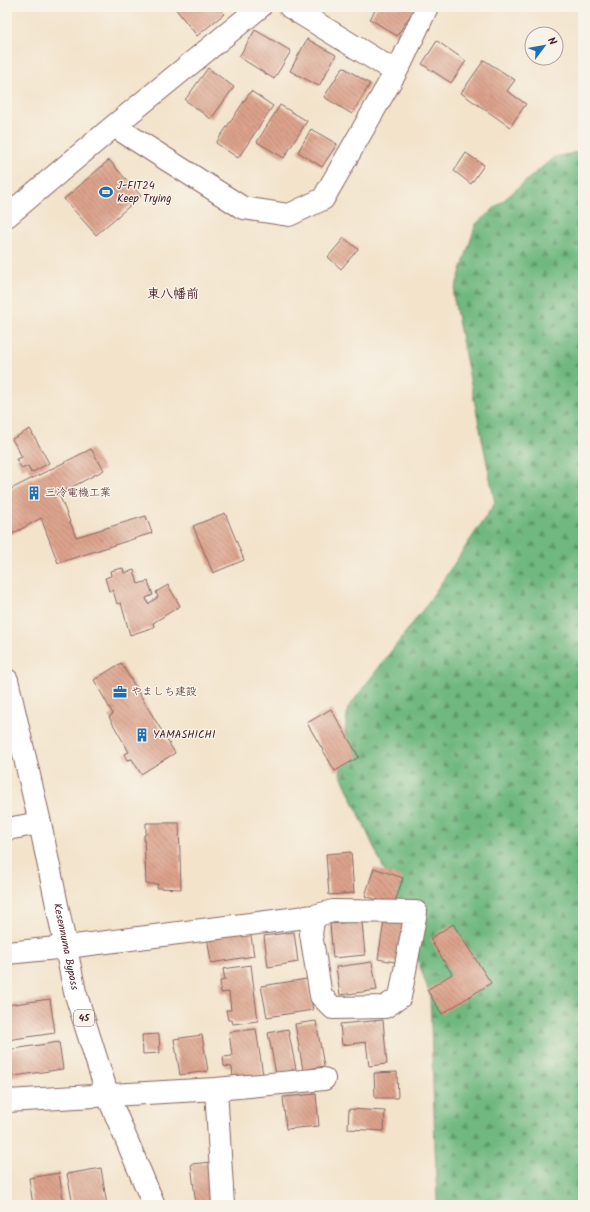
<svg xmlns="http://www.w3.org/2000/svg" width="590" height="1212" font-family="Kalam,'Klee One',sans-serif">
<style>
.forest{fill:url(#forest-firs);stroke:#5c6c55}
.building{fill:url(#building-back-hatch)}
.lines{fill:none;stroke-linecap:round;stroke-linejoin:round}
.minor-casing{stroke:#856463;stroke-width:24}
.major-casing{stroke:#856463;stroke-width:24}
.highway-casing{stroke:#856463;stroke-width:24}
.minor{stroke:#fff;stroke-width:22}
.major{stroke:#fff;stroke-width:22}
.highway{stroke:#fff;stroke-width:22}
.labels{text-anchor:middle;dominant-baseline:central;stroke-width:3;stroke-linejoin:round;paint-order:stroke}
.shield{fill:#f7f3e8;stroke:#7e5f64;stroke-width:1}
.shield-label{font-size:10px;font-weight:bold;fill:#4a1f2b}
.poi-label{font-size:11px;fill:#4a1f2b;stroke:#f7f3e8;text-anchor:start}
.street-label{font-size:11px;fill:#4a1f2b;stroke:#f7f3e8}
.quarter-label{font-size:13px;font-weight:bold;fill:#4a1f2b;stroke:#f7f3e8}
</style>
<defs>
<pattern id="forest-firs" width="22" height="20" patternUnits="userSpaceOnUse"><rect width="22" height="20" fill="#6fb87f"/><path d="M5 1l3.5 6h-7zM16 11l3.5 6h-7z" fill="#5d9568"/></pattern>
<pattern id="building-back-hatch" width="6" height="6" patternUnits="userSpaceOnUse"><rect width="6" height="6" fill="#dca28b"/><path d="M-1 5l2 2M0 0l6 6M5-1l2 2" fill="none" stroke="#b48372"/></pattern>
</defs>
<rect width="100%" height="100%" fill="#f7f3e8"/>
<filter id="ink" filterUnits="userSpaceOnUse"><feTurbulence type="fractalNoise" baseFrequency=".025" numOctaves="2"/><feDisplacementMap in="SourceGraphic" scale="8" xChannelSelector="R" yChannelSelector="G"/><feConvolveMatrix kernelMatrix="1 2 1 2 8 2 1 2 1" color-interpolation-filters="sRGB"/></filter>
<filter id="wash" filterUnits="userSpaceOnUse"><feTurbulence type="fractalNoise" baseFrequency=".012" numOctaves="4" result="noise"/><feDisplacementMap in="SourceGraphic" scale="16" xChannelSelector="R" yChannelSelector="G"/><feGaussianBlur stdDeviation="0.9" result="paint"/><feColorMatrix in="noise" values="0 0 0 0 0 0 0 0 0 0 0 0 0 0 0 0 0 1.4 0 .05"/><feComposite in="paint" operator="in"/></filter>
<g filter="url(#wash)">
<rect width="100%" height="100%" fill="#f3e3cb"/>
<path class="forest" d="M583,151V1205H437L430,995L393,889L340,773L348,708L425,607L495,503L453,295L476,224L554,157Z"/>
<g id="blocks">
<path class="building" d="M174,7H218L224,14L197,36Z
M377,7H414L415,8L397,36L370,19Z
M255,30L291,51L274,79L239,57Z
M307,39L336,55L319,86L290,71Z
M437,41L466,61L451,83L422,64Z
M484,60L515,80L507,91L526,104L510,127L461,93Z
M343,67L370,84L352,114L324,97Z
M208,68L234,87L211,119L185,100Z
M251,91L273,106L238,158L216,143Z
M280,105L307,121L284,158L257,142Z
M311,129L337,144L322,167L298,152Z
M466,153L484,165L471,184L454,171Z
M109,160L141,196L96,235L64,199Z
M344,238L358,249L341,269L328,257Z
M30,429L49,463L31,473L28,466L22,469L16,459L22,457L12,439Z
M91,449L104,470L59,494L76,537L146,516L152,533L58,563L41,518L7,537V491Z
M225,513L244,560L213,573L193,526Z
M123,568L124,573L134,570L138,584L148,581L153,595L146,598L148,604L158,597L156,592L168,585L180,606L153,623L154,627L130,635L121,603L117,604L113,590L109,591L105,578L111,576L110,571Z
M121,663L175,753L141,774L132,759L127,760L124,754L129,752L109,717L113,714L94,680Z
M331,709L359,757L335,771L307,723Z
M146,823H179L181,889L157,888L158,884H146L144,835L146,834Z
M351,852L354,893L329,895L326,854Z
M374,868L403,878L394,905L365,896Z
M385,915L407,919L400,963L378,959Z
M362,921L365,955L333,958L330,924Z
M453,924L491,983L442,1014L427,990L452,974L430,939Z
M250,929L254,956L211,963L207,936Z
M294,932L298,962L268,967L264,936Z
M372,962L377,990L340,995L336,967Z
M251,965L258,1021L233,1024L232,1020H228L226,1010H231L229,992L221,993L220,981L225,980L223,969Z
M307,979L313,1010L267,1017L261,986Z
M50,999L55,1033L7,1040V1005Z
M383,1020L387,1064L369,1066L366,1042L342,1045L340,1024Z
M316,1021L324,1066L303,1070L295,1024Z
M256,1029L263,1075L233,1079L232,1067L224,1066L223,1057L232,1056L229,1032Z
M288,1029L296,1069L276,1074L268,1033Z
M159,1034L160,1053L143,1054L142,1035Z
M202,1035L208,1071L180,1075L174,1039Z
M59,1042L63,1069L7,1077V1050Z
M397,1072L398,1098H375L374,1073Z
M316,1094L319,1126L286,1129L283,1097Z
M349,1109L385,1111L384,1131L348,1129Z
M212,1162L217,1205H196L191,1164Z
M101,1168L107,1205H73L67,1174Z
M59,1173L64,1205H33L29,1178Z"/>
</g>
</g>
<g filter="url(#ink)">
<use href="#blocks" fill-opacity="0" stroke="#856463" stroke-width="1"/>
<g class="lines">
<g class="minor-casing">
<path id="minor" d="M290,7L396,72
M114,126L243,208L289,215L323,199L402,61L427,7
M7,216L114,126L260,7
M7,953L67,947L314,916L333,911L416,912L400,997L385,1007L333,1008L321,996L311,934L314,916
M216,1089L223,1205
M7,1101L216,1089L324,1079"/>
</g>
<g class="major-casing">
<path id="major" d="M7,829L40,823"/>
</g>
<g class="highway-casing">
<g id="highway">
<path id="s1" d="M7,680L40,823L75,992L108,1096L154,1205"/>
</g>
</g>
<use href="#minor" class="minor"/>
<use href="#major" class="major"/>
<use href="#highway" class="highway"/>
</g>
</g>
<defs>
<g id="stadium-bare" transform="scale(1.08)"><path d="M0-5a6.5 5 0 1 0 0 10a6.5 5 0 1 0 0-10ZM-3.5-1.8h7v3.6h-7Z" fill="#1f6fb2" stroke="#f7f3e8" stroke-width="2.5" paint-order="stroke"/></g>
<g id="building-bare" transform="scale(1.08)"><path d="M-4-6H4V6H1V3H-1V6H-4ZM-2.5-4.3h1.7v1.8h-1.7ZM.8-4.3h1.7v1.8H.8ZM-2.5-1h1.7V.8h-1.7ZM.8-1h1.7V.8H.8Z" fill="#1f6fb2" stroke="#f7f3e8" stroke-width="2.5" paint-order="stroke"/></g>
<g id="office-bare" transform="scale(1.08)"><path d="M-6-3h4V-5.5h4V-3h4V5H-6ZM-1-4.5V-3h2v-1.5ZM-6 0V1H6V0Z" fill="#1f6fb2" stroke="#f7f3e8" stroke-width="2.5" paint-order="stroke"/></g>
</defs>
<g fill-rule="evenodd">
<use href="#stadium-bare" x="106" y="192"/>
<use href="#building-bare" x="34" y="493"/>
<use href="#office-bare" x="120" y="692"/>
<use href="#building-bare" x="142" y="735"/>
</g>
<g class="labels">
<rect class="shield" x="74" y="1010" width="20" height="16" rx="3"/>
<g class="shield-label">
<text x="84" y="1018">45</text>
</g>
<g class="poi-label">
<text x="117" y="186">J-FIT24<tspan x="117" dy="13">Keep Trying</tspan></text>
<text x="45" y="493">三冷電機工業</text>
<text x="131" y="692">やましち建設</text>
<text x="153" y="735">YAMASHICHI</text>
</g>
<g class="street-label">
<text stroke="none"><textPath href="#s1" startOffset="273">Kesennuma Bypass</textPath></text>
</g>
<g class="quarter-label">
<text x="173" y="294">東八幡前</text>
</g>
</g>
<rect width="590" height="1212" fill="none" stroke="#f7f3e8" stroke-width="24"/>
<g transform="translate(544 46) rotate(58)"><circle r="19" fill="#f7f3e8" stroke="#b29e9c"/>
<path d="M0-3L7 15L0 10L-7 15Z" fill="#1f6fb2"/>
<text y="-6" font-size="11" font-weight="bold" text-anchor="middle" fill="#4a1f2b">N</text>
</g>
</svg>
